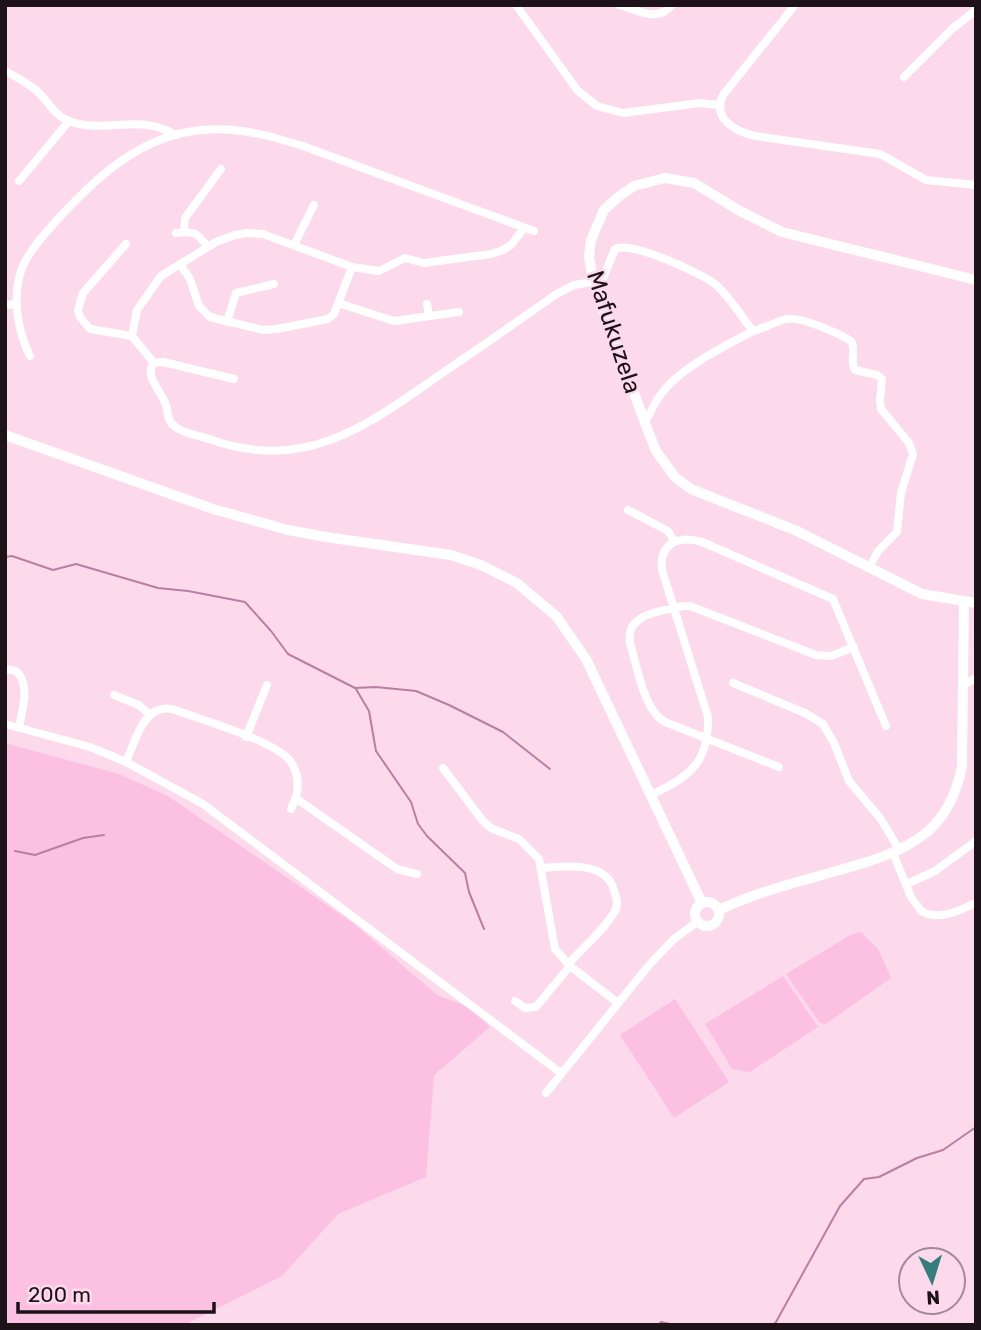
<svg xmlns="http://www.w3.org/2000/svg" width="981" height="1330" font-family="Rubik,sans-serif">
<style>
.green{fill:#fcc1e2}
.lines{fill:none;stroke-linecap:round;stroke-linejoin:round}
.stream{stroke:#ba7fa0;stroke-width:2}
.minor{stroke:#fff;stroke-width:8}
.tertiary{stroke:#fff;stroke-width:10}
.secondary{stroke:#fff;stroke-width:10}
.labels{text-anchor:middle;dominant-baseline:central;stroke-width:5;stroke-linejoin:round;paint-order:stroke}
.street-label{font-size:24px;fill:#1d1218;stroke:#fcdaec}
</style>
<rect width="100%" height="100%" fill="#fcdaec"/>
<path class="green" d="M5,743L119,774L168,796L353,923L437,995L470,1007L490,1027L434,1075L426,1177L338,1214L282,1276L184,1325H5Z
M861,932L878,949L891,978L826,1024L820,1023L786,974L852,934Z
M783,976L818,1027L750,1072L732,1069L705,1024Z
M675,999L729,1082L674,1118L620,1035Z"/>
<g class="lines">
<path class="stream" d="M5,557L12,556L53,570L76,564L158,588L188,591L245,602L271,631L288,654L355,688L376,687L416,691L449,705L503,732L550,769
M356,689L369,711L376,751L411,802L418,824L427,836L465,873L469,892L484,929
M15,851L35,855L83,838L104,835
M658,1325L661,1322L675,1325
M772,1325L776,1322L840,1206L864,1179L879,1177L917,1158L943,1150L976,1127"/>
<path class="minor" d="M516,5L578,91L597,106L623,113L700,103L720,105
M619,5C637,10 658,23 672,5
M795,5L723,95C712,119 735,131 755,136L880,154L926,180L976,185
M5,71C17,77 28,83 38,92C48,101 55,116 69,121C105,135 140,112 175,135
M904,77L952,29L976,10
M19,181L69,121
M184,232L185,218L221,169
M176,233C195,231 196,232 208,247
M126,244L83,293L78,310L80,317L90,329L132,336
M294,245L314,205
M180,264L190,279L199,306L210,317L263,330L277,329L328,319L334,314L352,267
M596,289L604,276L615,249C629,240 701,273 715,284C730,297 741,316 753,331C726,345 685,366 665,389C656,399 651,411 645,423
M338,303L394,321L459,312
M427,304L429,316
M5,305L17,304
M227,322L236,293L274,284
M753,331C765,328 775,322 786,319C800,316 838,333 851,341C857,350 849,361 855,370L877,375L882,379L880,400L881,409L909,443L913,454L901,493L897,532L878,551L869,568
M30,356C19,334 13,303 19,278C24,256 42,237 57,220C93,181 132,143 187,132C227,124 265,134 303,146L534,231
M154,363L132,336L137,310L161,276L216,242L235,235L247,233L263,234L352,267L379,271L405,258L424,263L491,254L503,250L511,245L524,228
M234,379L163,362L154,363C143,375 162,392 166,405C168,410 167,416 170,421C175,432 201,436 212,440C306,473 368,425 441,374C479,348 517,322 555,295L574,285L593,282
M628,510L668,531L674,541
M5,669L16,671C31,684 22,710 19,728
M733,683L805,713L823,724L834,743L849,781L880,818L899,849
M963,685L976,678
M114,695L139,705L149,714
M5,724L90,747L126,762L203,804L561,1073
M246,737L267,685
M126,762C136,740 143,704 172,709C199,719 277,741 291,762C301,778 299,794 291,809
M779,767L665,722C644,711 637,666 630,643C625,613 662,611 683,606H690L816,655L831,656L854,647
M443,768L483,821L491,828L519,839L539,859L555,949L570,966L618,1003
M651,795C690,776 709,763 708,717L662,570C659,543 679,535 702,542L833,599L886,726
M297,799L397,869L417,874
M893,853L911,897L921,911C939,921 959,911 976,903
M542,868C565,866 606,861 614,890C616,897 619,904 615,911C604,930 583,948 568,964
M907,884L935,871L976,841
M515,1001L525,1008L536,1007L570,966
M546,1093L649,965L674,939L697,922"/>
<path class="tertiary" d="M5,435L213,509L288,530L326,537L451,555L481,565L517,583L557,617L586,659L702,903
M695 914a12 12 0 1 1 24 0a12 12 0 1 1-24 0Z
M719,910C752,894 787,885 822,875C857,865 898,856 927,832C947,815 957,792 962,766L964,602"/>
<path class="secondary" d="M976,280L782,232L740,211L694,183L665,178L634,186L618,197L604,210L591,240L589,257L593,282L645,423L656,451L675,477L691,489L797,531L922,594L976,603"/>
</g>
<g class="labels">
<g class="street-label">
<text transform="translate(614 332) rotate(72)">Mafukuzela</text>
</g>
</g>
<rect width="981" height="1330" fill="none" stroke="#1d1218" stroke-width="14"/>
<g transform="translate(932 1281) rotate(176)"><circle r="33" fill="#fcdaec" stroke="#a38a97" stroke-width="2"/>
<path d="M0-5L12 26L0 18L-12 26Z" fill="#357e7d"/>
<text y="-10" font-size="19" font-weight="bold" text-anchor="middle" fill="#1d1218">N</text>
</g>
<path d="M18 1302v10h196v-10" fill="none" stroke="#1d1218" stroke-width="3.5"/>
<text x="28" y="1302" font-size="21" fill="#1d1218" stroke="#fcdaec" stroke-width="5" paint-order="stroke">200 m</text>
</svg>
